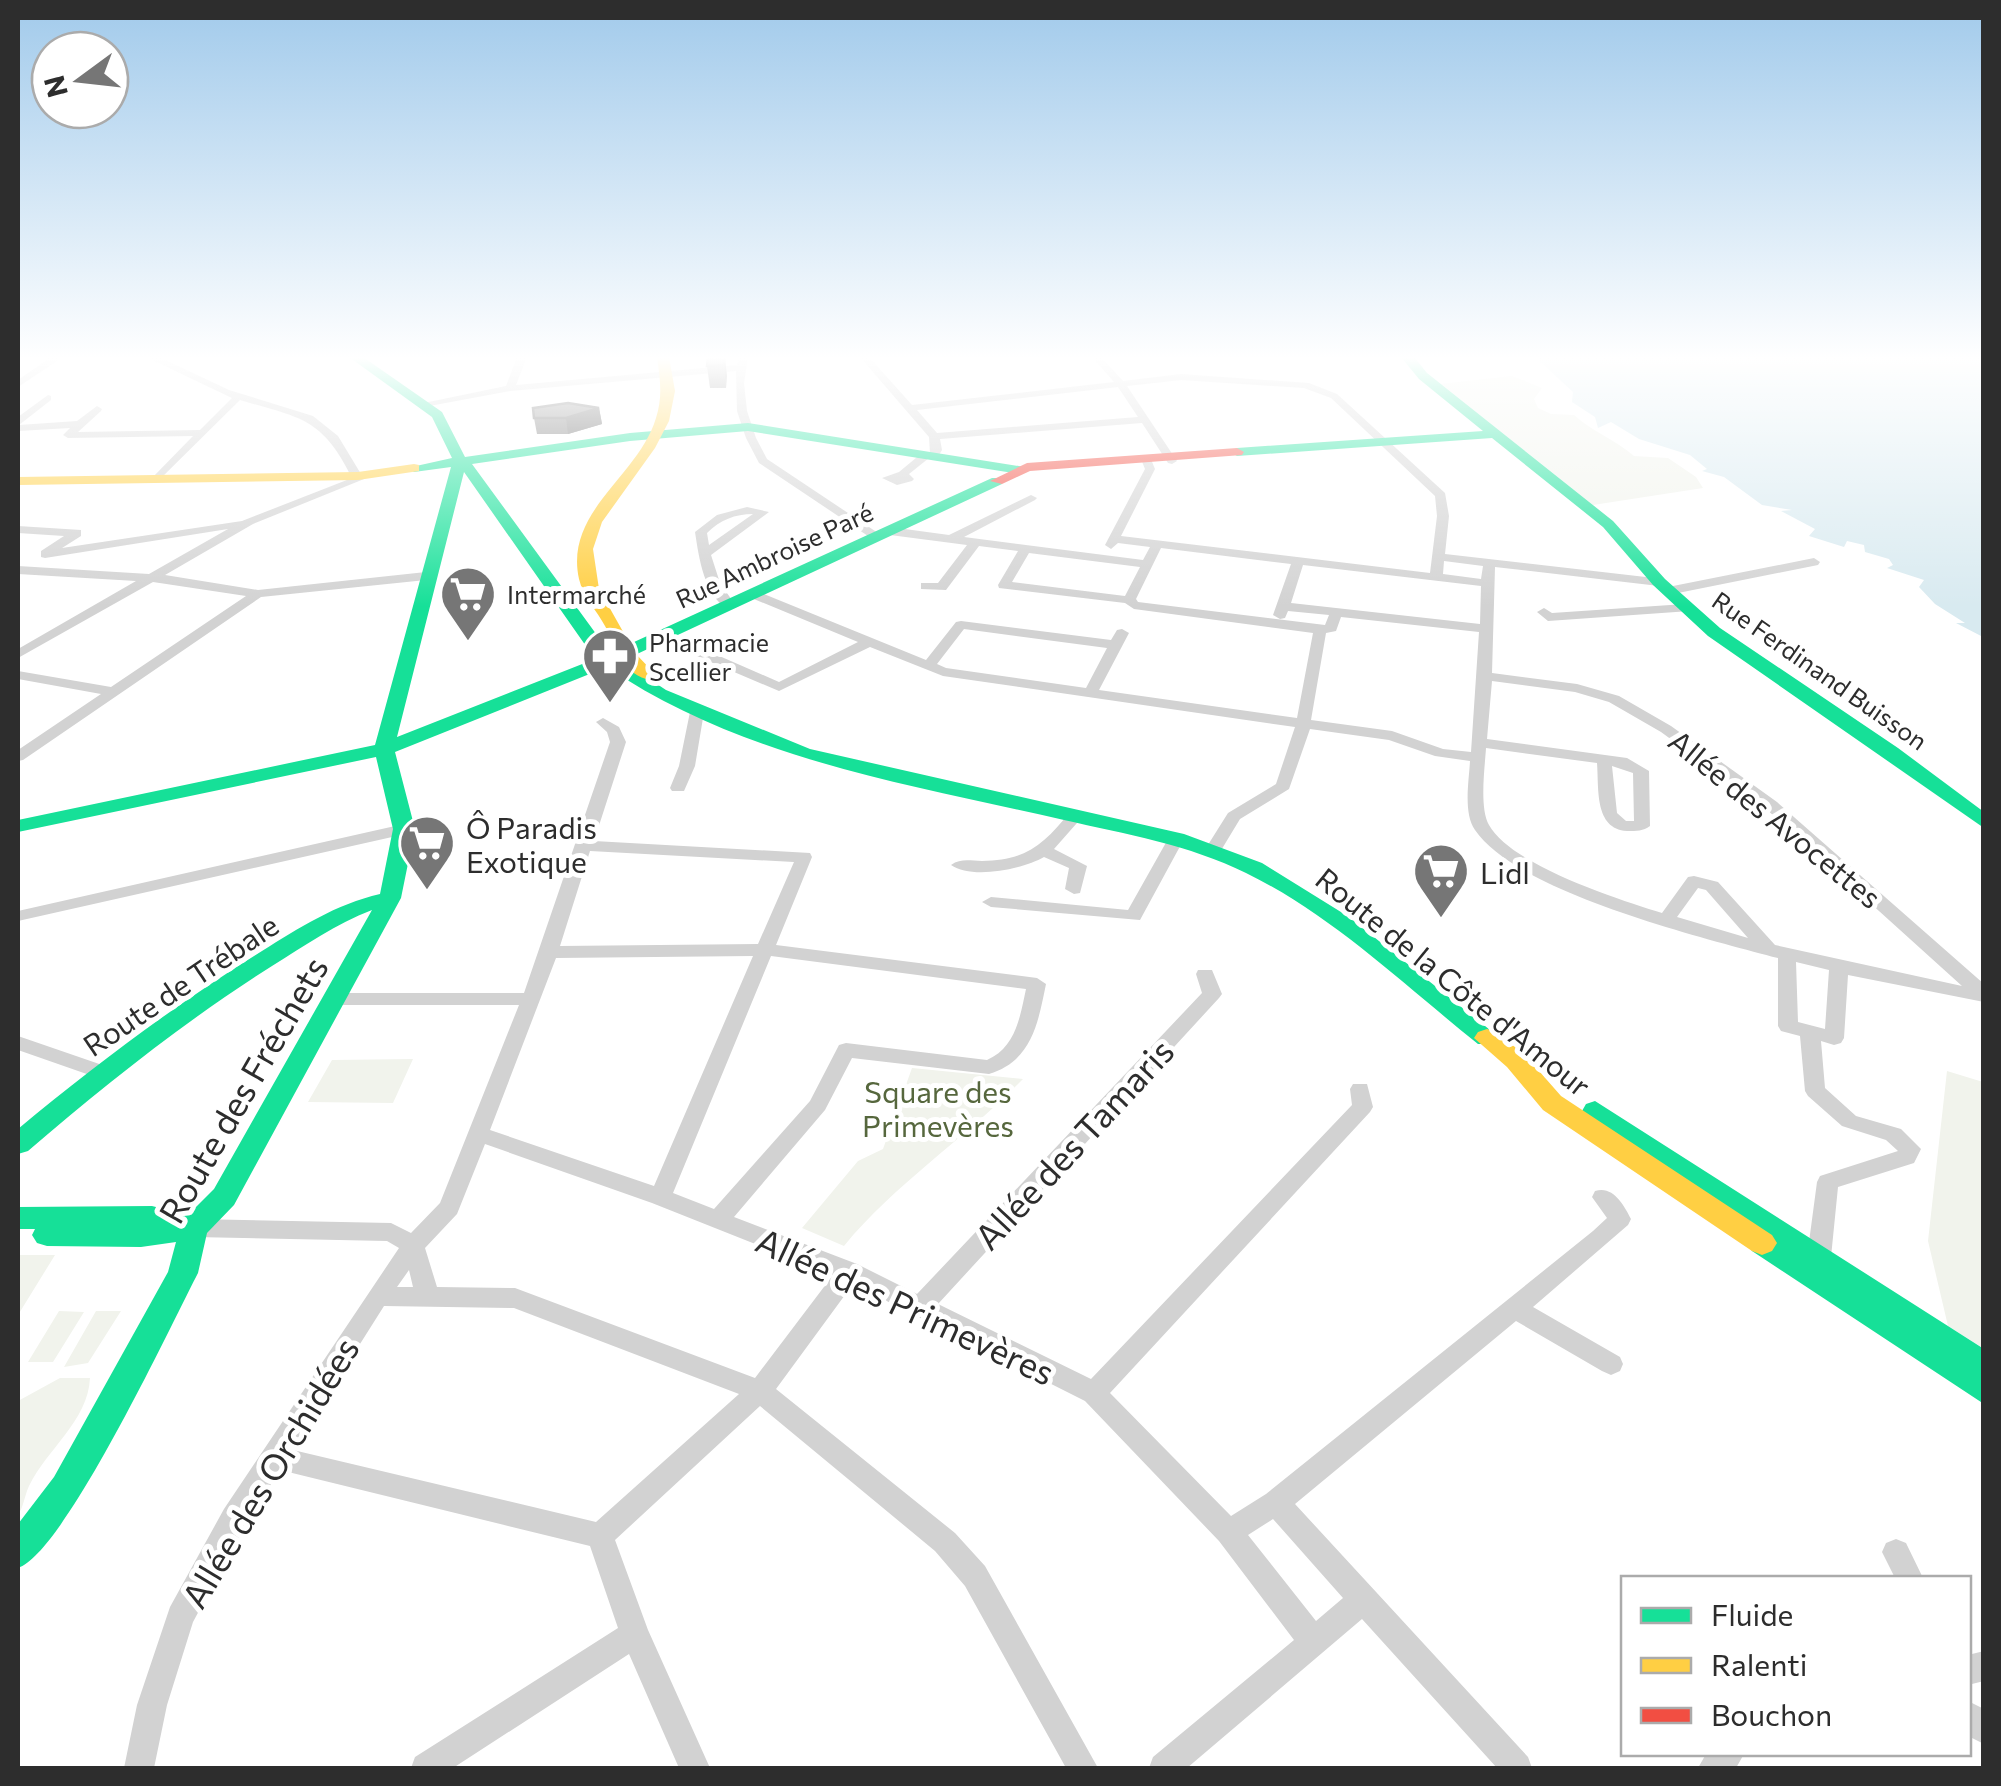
<svg xmlns="http://www.w3.org/2000/svg" width="2001" height="1786" font-family="Commissioner,sans-serif">
<style>
.green{fill:#f1f3ec}
.water{fill:#d8eaf0}
.lines{fill:none;stroke-linecap:round;stroke-linejoin:round}
.street{fill:#d2d2d2;fill-rule:evenodd}
.fast{fill:#16e098;fill-rule:evenodd}
.slow{fill:#ffcf43;fill-rule:evenodd}
.jam{fill:#f24e42;fill-rule:evenodd}
.wall{fill:#6c6c6c}
.shaded-wall{fill:#585858}
.building{fill:#7e7e7e;stroke:#585858;stroke-width:2.5}
.labels{text-anchor:middle;dominant-baseline:central;stroke-width:10;stroke-linejoin:round;paint-order:stroke}
.far-street-label{font-size:25px;fill:#2d2d2d;stroke:#fff}
.far-poi-label{font-size:25px;fill:#2d2d2d;stroke:#fff;text-anchor:start}
.street-label{font-size:30px;fill:#2d2d2d;stroke:#fff}
.poi-label{font-size:30px;fill:#2d2d2d;stroke:#fff;text-anchor:start}
.park-label{font-size:30px;fill:#56673d;stroke:#fff}
.near-street-label{font-size:35px;fill:#2d2d2d;stroke:#fff}
</style>
<rect width="100%" height="100%" fill="#fff"/>
<path class="green" d="M1512,376L1542,388L1534,399L1538,408L1551,414L1574,415C1593,432 1614,439 1634,456L1668,458L1696,477L1703,488L1593,505L1441,384Z
M413,1059L393,1103L308,1102L332,1060Z
M912,1068L1023,1079C966,1138 896,1183 844,1246L802,1228L858,1161L883,1149Z
M1947,1071L1983,1082V1348L1948,1326L1928,1241Z
M18,1255H55L18,1315Z
M59,1311L84,1312L53,1362H28Z
M96,1311H121L88,1363L64,1367Z
M60,1378H90C88,1421 47,1449 29,1486C24,1497 24,1506 18,1515V1401Z"/>
<path class="water" d="M1535,357H1983V637L1956,623H1965L1935,604L1919,587L1924,580L1887,568L1893,565L1889,559L1865,552L1864,545L1847,541L1844,547L1809,536L1815,529L1781,511L1792,510L1762,505L1724,477L1702,471L1707,469L1690,455L1639,439L1611,422L1598,428L1595,417L1572,402L1573,392Z"/>
<g class="lines">
<path class="street" d="M51,357L60,359L18,387V380Z
M146,357H159L229,390L313,416L338,436L364,479L253,524L165,575L258,590L426,572L432,576L426,580L261,597L23,760L18,761V750L101,694L18,679V671L111,687L246,596L153,582L18,658V649L136,581L18,574V566L149,574L228,529L45,558L41,557V551L64,536L18,533V526L81,530V536L62,548L242,521L352,478C322,417 300,418 240,400L157,482L151,479L153,477L193,436L68,438L63,435L70,428L18,431V417L48,395L51,396V400L19,425L77,421L97,406L102,409L101,411L78,432L200,430L232,398Z
M517,357H527L516,385L737,365L740,357H748L744,383L747,411L756,438L767,459L884,537L874,540L759,463L746,438L737,411L736,371L510,391L424,407L419,404L506,386Z
M860,357H869L912,405L1114,382L1092,357H1101L1123,381L1181,374L1309,383L1337,394L1445,493L1449,516L1445,554L1663,579L1665,582L1659,586L1495,567L1492,673L1577,684L1619,696L1671,726L1777,802L1984,984V1002L1848,975L1844,1038L1841,1043L1834,1045L1821,1041L1825,1088L1856,1116L1901,1129L1921,1149L1914,1163L1838,1187L1831,1257L1827,1263L1819,1266L1811,1263L1807,1257L1817,1182L1820,1176L1898,1151L1886,1140L1842,1126L1808,1096L1805,1091L1800,1036L1781,1031L1778,1026V958C1704,938 1518,893 1475,830C1463,813 1469,781 1470,761L1435,756L1389,740L1310,729L1289,789L1240,819L1220,852L1214,853L1206,848L1228,813L1276,784L1295,727L943,676L870,647L779,691L659,640V634H669L779,682L858,642L749,597V591L754,590L926,660L956,622L961,621L1111,640L1117,630L1122,629L1129,633L1099,690L1297,718L1313,633L1134,609L1125,603L999,588L998,585L1018,551L979,546L946,590L921,589V583H938L967,545L890,535L884,531L890,527L949,535L1031,495L1037,498L1035,500L964,537L1143,560L1150,547L1118,543L1111,549L1105,545L1145,469L1141,459L1146,456L1150,457L1155,469L1121,536L1430,573L1437,516L1435,496L1331,398L1304,388L1181,380L1127,386L1177,461L1172,464L1168,463L1142,423L940,439L942,450L937,458H929L909,474L914,479L912,481L897,485L882,478L899,472L922,453H930L929,437ZM1118,387L1138,417L937,433L917,410ZM1161,548L1291,564L1273,615L1280,619L1285,618L1288,611L1329,615L1325,625L1138,602L1136,599ZM1029,553L1140,567L1125,596L1012,582ZM1444,561L1483,566L1481,579L1443,574ZM1303,565L1481,586L1480,624L1291,603ZM1341,617L1479,632L1471,752L1443,749L1392,731L1311,720L1326,633L1336,631ZM964,629L1107,648L1086,688L946,668L937,664ZM1492,681L1575,692L1609,702L1661,732L1765,808L1962,986L1775,945L1718,882L1694,876L1688,877L1662,913C1619,900 1511,865 1489,825C1479,808 1485,766 1486,748L1597,763C1599,788 1594,829 1627,831C1637,831 1643,831 1650,826L1649,771L1627,758L1487,739ZM1612,766L1633,773L1634,821H1626L1617,813ZM1698,888L1706,890L1748,938L1677,917ZM1796,962L1829,970L1825,1029L1798,1022Z
M747,507L769,512L711,555L720,583L736,606L729,610C704,596 699,558 695,532L717,515ZM753,514L709,545L707,533C720,520 735,514 753,514Z
M1814,558L1820,562L1818,565L1668,595L1662,591L1668,587Z
M1685,604L1690,605V611L1548,621L1537,612L1544,608L1552,613Z
M697,708L704,712L695,766L684,791H672L670,788L679,766L690,712Z
M603,718L619,727L626,742L594,841L810,853L812,857L776,945L1037,978L1046,984C1038,1023 1032,1061 989,1074L852,1058L825,1110L734,1217L857,1264L917,1294L1202,993L1196,974L1198,970H1212L1222,994L1219,998L938,1304L1091,1379L1352,1105L1350,1089L1353,1084H1367L1373,1107L1370,1112L1110,1393L1231,1516L1266,1494L1593,1231L1607,1218L1592,1197L1595,1191C1613,1185 1624,1205 1631,1219L1628,1225L1533,1307L1620,1357L1623,1364L1620,1371L1611,1375L1602,1371L1516,1321L1295,1504L1528,1757L1532,1768H1497L1362,1619L1187,1768H1149L1153,1757L1294,1640L1219,1541L1085,1401L853,1284L776,1389L955,1533L985,1566L1098,1768H1066L965,1586L935,1551L760,1406L615,1540L648,1630L710,1768H679L629,1654L453,1768H411L415,1757L618,1628L590,1546L280,1470L244,1527L193,1622L167,1705L154,1768H124L137,1705L170,1607L224,1509L399,1248L387,1241L194,1237L186,1234L183,1228L186,1222L194,1219L391,1223L411,1233L440,1203L519,1005H337L327,999L337,993H524L610,742L607,732L596,722ZM590,851L794,862L758,944L560,946ZM753,956L654,1186L490,1130L556,958ZM771,956L1026,989C1020,1017 1016,1047 987,1060L846,1043L839,1045L810,1101L714,1209L673,1193ZM485,1144L652,1203L833,1275L755,1378L515,1288L437,1287L425,1248L457,1214ZM409,1270L413,1287H397ZM384,1306L514,1308L739,1394L596,1522L293,1450ZM1273,1519L1343,1598L1316,1621L1248,1535Z
M1076,810L1084,815L1054,849L1087,866L1080,893L1074,894L1065,889L1069,868L1044,857C1023,869 972,880 951,865C961,858 970,861 982,861C1026,861 1044,844 1070,812Z
M404,824L412,829L410,833L18,921V911Z
M1176,834L1184,839L1140,920L991,907L982,902L991,897L1128,910L1168,839Z
M18,1036L108,1067L111,1072L108,1077L101,1079L18,1050Z
M1896,1539L1906,1543L1923,1578H1895L1882,1552L1886,1543Z
M1984,1651V1681L1968,1685V1655Z
M1968,1701L1984,1709V1744L1968,1736Z
M1706,1754H1744L1736,1768H1698Z"/>
<path class="fast" d="M349,357H363L442,412L465,457L630,433L748,423L1025,467L1027,470L1020,474L748,431L630,441L472,464L610,653L992,478H1002V484L622,661L666,690L810,749L1184,834L1262,863L1349,917L1500,1038L1496,1044H1478C1404,985 1332,915 1246,873C1190,845 1125,834 1064,820C907,784 743,759 607,667L395,752L415,829L401,898L234,1205L207,1233L198,1273C170,1327 65,1552 18,1568V1524L54,1477L168,1272L176,1242L141,1247L47,1246L37,1243L32,1235L35,1229H18V1207L152,1206L188,1215L214,1189L372,910C336,924 304,946 272,966C185,1021 105,1085 28,1151L18,1154V1129C95,1065 176,1004 262,951C299,928 336,904 380,894L393,829L376,757L18,832V820L375,745L451,467L414,472L407,468L452,458L432,417ZM464,472L595,659L397,737Z
M1401,357H1414L1427,373L1613,521L1665,579L1720,628L1898,748L1984,812V828L1708,636L1653,585L1603,527L1492,438L1237,456L1230,452L1237,448L1483,431L1419,379Z
M1595,1101L1984,1349V1404L1752,1251L1747,1243L1752,1235L1758,1233L1586,1118L1582,1111L1586,1104Z"/>
<path class="slow" d="M657,357H669L675,391L669,421L655,448L602,522L593,549L599,589L635,653L655,674L646,679C622,672 616,646 605,626C597,611 583,597 579,579C564,511 639,476 656,418C663,396 660,379 657,357Z
M414,464L419,465V471L358,480L18,485V477L358,472Z
M1487,1029L1496,1032L1525,1055L1561,1096L1772,1235L1777,1243L1772,1251L1762,1255L1752,1251L1543,1110L1507,1067L1474,1038L1478,1032Z"/>
<path class="jam" d="M1237,448L1244,452L1242,455L1030,471L1002,484L990,481L1027,463Z"/>
</g>
<path class="wall" d="M725,357L726,388H710L707,366Z
M599,408L602,424L568,434H537L534,418Z"/>
<path class="shaded-wall" d="M725,357L727,376L726,388L724,365Z
M599,408L602,424L568,434L566,418Z"/>
<path class="building" d="M708,357H724V365L707,366Z
M568,403L599,408L566,418H534L533,408Z"/>
<linearGradient id="sky" x2="0" y2="1"><stop stop-color="#a1caeb"/><stop offset="0.59" stop-color="#fff"/><stop offset="1" stop-color="#fff" stop-opacity="0"/></linearGradient>
<rect width="2001" height="607" fill="url(#sky)"/>
<defs>
<g id="supermarket-pin" transform="scale(2.875)"><path d="M0 17L-7.5 6A9.5 9.5 0 1 1 7.5 6Z" fill="#767676" stroke="#fff"/><path d="M-6-5.5h2.5l.6 2H6L4.5 2H-2.5L-4.4-4H-6ZM-1.5 3.2a1.3 1.3 0 1 0 .1 0ZM3 3.2a1.3 1.3 0 1 0 .1 0Z" fill="#fff"/></g>
<g id="pharmacy-pin" transform="scale(2.875)"><path d="M0 17L-7.5 6A9.5 9.5 0 1 1 7.5 6Z" fill="#767676" stroke="#fff"/><path d="M-2-6h4v4h4v4h-4v4h-4v-4h-4v-4h4Z" fill="#fff"/></g>
</defs>
<g fill-rule="evenodd">
<use href="#supermarket-pin" x="468" y="594"/>
<use href="#pharmacy-pin" x="610" y="656"/>
<use href="#supermarket-pin" x="427" y="843"/>
<use href="#supermarket-pin" x="1441" y="871"/>
</g>
<g class="labels">
<g class="far-street-label">
<text transform="translate(774 555) rotate(-25)">Rue Ambroise Paré</text>
<text transform="translate(1820 670) rotate(35)">Rue Ferdinand Buisson</text>
</g>
<g class="far-poi-label">
<text x="507" y="594">Intermarché</text>
<text x="649" y="642">Pharmacie<tspan x="649" dy="29">Scellier</tspan></text>
</g>
<g class="street-label">
<text transform="translate(1776 818) rotate(39)">Allée des Avocettes</text>
<text transform="translate(1454 981) rotate(39)">Route de la Côte d'Amour</text>
<text transform="translate(180 984) rotate(-34)">Route de Trébale</text>
</g>
<g class="poi-label">
<text x="466" y="826">Ô Paradis<tspan x="466" dy="34">Exotique</tspan></text>
<text x="1480" y="871">Lidl</text>
</g>
<g class="park-label">
<text x="938" y="1090">Square des<tspan x="938" dy="34">Primevères</tspan></text>
</g>
<g class="near-street-label">
<text transform="translate(242 1089) rotate(-60)">Route des Fréchets</text>
<text transform="translate(1073 1143) rotate(-47)">Allée des Tamaris</text>
<text transform="translate(906 1305) rotate(25)">Allée des Primevères</text>
<text transform="translate(269 1472) rotate(-59)">Allée des Orchidées</text>
</g>
</g>
<rect width="2001" height="1786" fill="none" stroke="#2d2d2d" stroke-width="40"/>
<rect x="1621" y="1576" width="350" height="180" fill="#ffffff" stroke="#ababab" stroke-width="2.5"/>
<rect x="1641" y="1608" width="50" height="15" fill="#16e098" stroke="#ababab" stroke-width="2.5"/>
<text x="1711" y="1626" font-size="30" fill="#2d2d2d">Fluide</text>
<rect x="1641" y="1658" width="50" height="15" fill="#ffcf43" stroke="#ababab" stroke-width="2.5"/>
<text x="1711" y="1676" font-size="30" fill="#2d2d2d">Ralenti</text>
<rect x="1641" y="1708" width="50" height="15" fill="#f24e42" stroke="#ababab" stroke-width="2.5"/>
<text x="1711" y="1726" font-size="30" fill="#2d2d2d">Bouchon</text>
<g transform="translate(80 80) rotate(255)"><circle r="48" fill="#ffffff" stroke="#ababab" stroke-width="2.5"/>
<path d="M0-8L18 38L0 25L-18 38Z" fill="#767676"/>
<text y="-15" font-size="28" font-weight="bold" text-anchor="middle" fill="#2d2d2d">N</text>
</g>
</svg>
